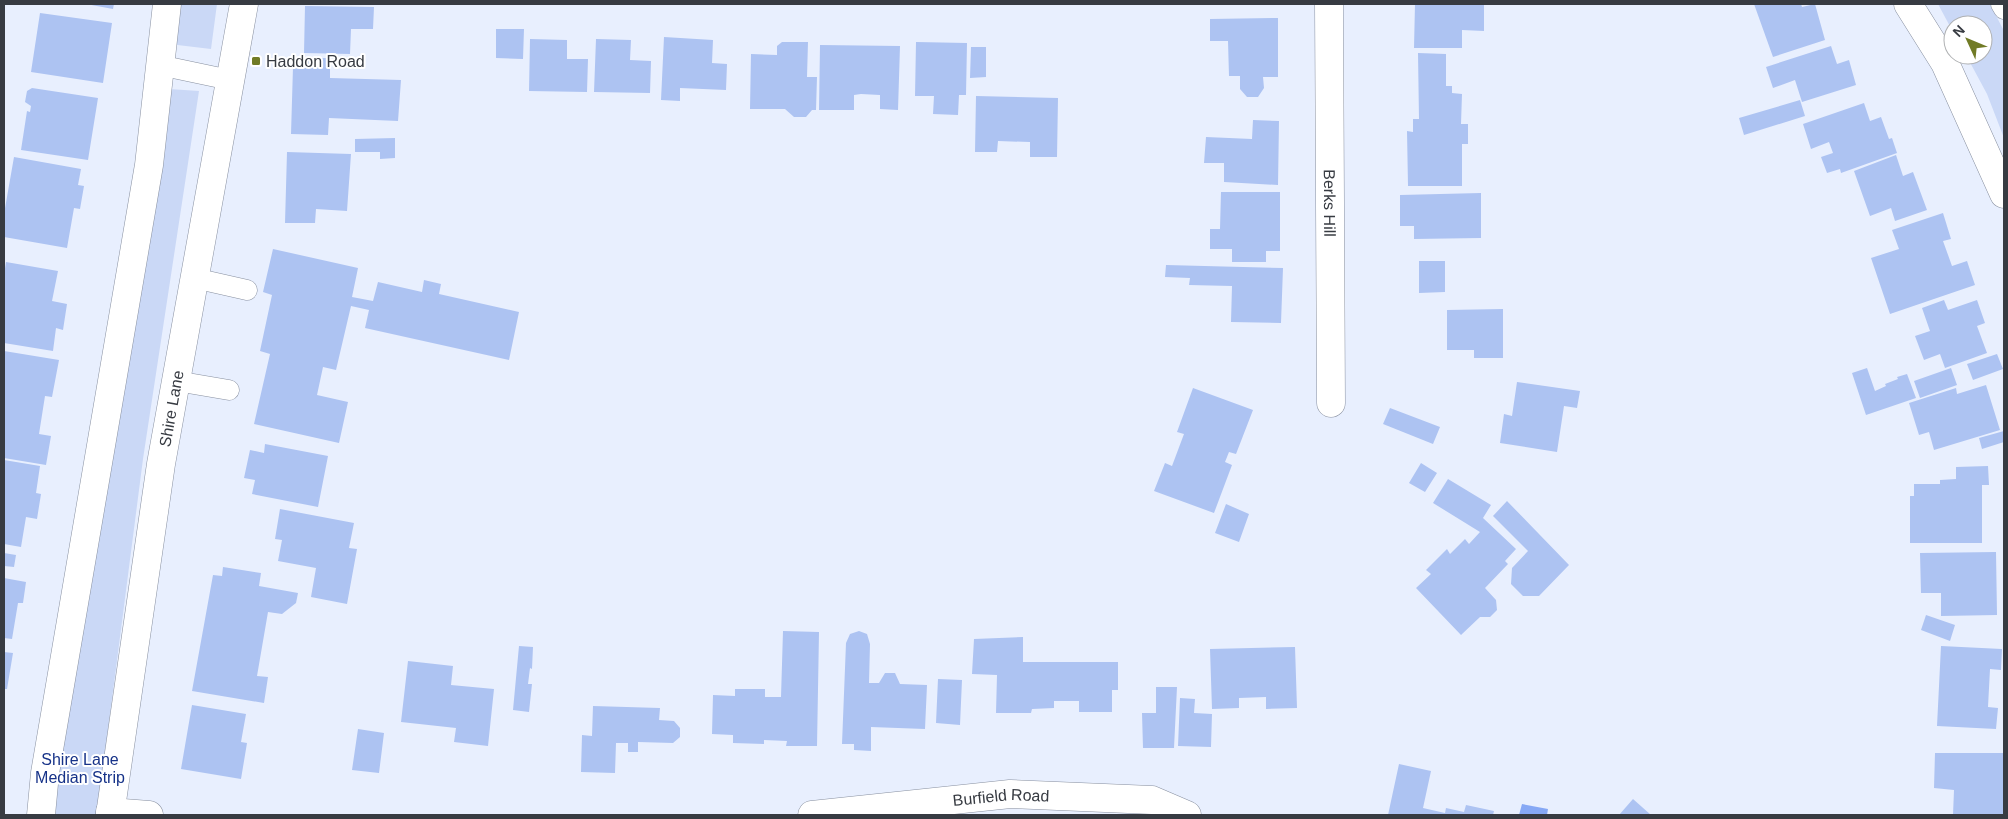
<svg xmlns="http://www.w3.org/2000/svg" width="2008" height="819" font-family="Arial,sans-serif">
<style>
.green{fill:#cad8f6}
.water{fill:#86a8f5}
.building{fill:#adc3f2}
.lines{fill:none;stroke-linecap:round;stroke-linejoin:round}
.service-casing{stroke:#8890a0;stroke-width:21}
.minor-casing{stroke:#8890a0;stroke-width:29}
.tertiary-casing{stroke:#8890a0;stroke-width:29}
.service{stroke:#fff;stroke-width:20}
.minor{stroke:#fff;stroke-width:28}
.tertiary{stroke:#fff;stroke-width:28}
.poi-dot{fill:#717b26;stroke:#fff;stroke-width:2}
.labels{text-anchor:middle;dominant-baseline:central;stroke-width:4;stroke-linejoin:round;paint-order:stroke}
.poi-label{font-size:16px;fill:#373b42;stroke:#fff;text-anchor:start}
.street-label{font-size:16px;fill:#373b42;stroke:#fff}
.park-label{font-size:16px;fill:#163288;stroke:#fff}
</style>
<rect width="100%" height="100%" fill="#e8effe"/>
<path class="green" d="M175,4H217L211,49L169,44Z
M1938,4H1990L2004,31V138L1987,94L1966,55H1983V25H1953V32Z
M169,89L199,91L143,459L97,815H54L57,768Z"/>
<path class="water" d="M1522,804L1548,809L1547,815H1519Z"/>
<path class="building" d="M86,4H114L113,9Z
M1415,4H1484V31L1462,30V48H1414Z
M1754,4H1801L1802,7L1815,4L1825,40L1773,57Z
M305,6L374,7L373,29H351L350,54L304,53Z
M40,13L112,23L103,83L31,72Z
M1278,18V77H1263L1264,88L1258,97H1247L1240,89V76H1229L1228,41H1210V19Z
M496,29H524L523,59L496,58Z
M664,37L713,40L712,63L727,64L726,90L680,88V101L661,100Z
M530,39L567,40V59H588L587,92L529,91Z
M596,39L631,40L630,60L651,61L650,93L594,92Z
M782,42H808L807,77H817L816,110H812L806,117H794L785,109H750L751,54L777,55V46Z
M916,42L967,43L966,95H959L958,115L933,114L934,96H915Z
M820,45L900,46L898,110L880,109V95L861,94L854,95V110H819Z
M1831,46L1837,64L1849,60L1856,85L1802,102L1795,80L1773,88L1766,67Z
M971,47H986V77L970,78Z
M1418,53L1446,54V86H1452V93L1462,94L1461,124H1468V144H1462V186H1408L1407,131L1413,132V119H1419Z
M303,58H330V78L401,80L398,121L329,118L328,135L291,134L293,67H303Z
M32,88L98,98L88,160L21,150L27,111L30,112L31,106L25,102L27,91Z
M976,96L1058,98L1057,157H1030V142L998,141L997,152H975Z
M1800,100L1805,116L1744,135L1739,118Z
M1864,103L1870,121L1881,117L1889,139L1892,138L1897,153L1841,173L1840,169L1827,173L1821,157L1833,153L1829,142L1811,149L1803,124Z
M1253,120L1279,121L1278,185L1224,182V163H1204L1206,137L1252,139Z
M395,138V158L380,159V152H355V139Z
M287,152L351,154L347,211L316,209L315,223H285Z
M1896,155L1903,176L1913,172L1927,210L1895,221L1891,208L1870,216L1854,171Z
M14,157L81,169L78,185L84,186L80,209L74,208L67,248L4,237V214Z
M1221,192H1280V251H1266V262H1232V249H1210V229H1220Z
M1481,193V238L1414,239V226H1400V195Z
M1943,213L1951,239L1943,241L1952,266L1967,261L1975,285L1890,314L1871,258L1899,249L1892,230Z
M273,249L358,268L352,297L373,301L378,282L422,292L424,280L441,284L439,294L519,312L509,360L365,328L369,310L351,306L336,370L323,367L317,395L348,402L339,443L254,424L270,354L260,351L272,295L263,292Z
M1419,261H1445V292L1419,293Z
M6,262L58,271L52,301L67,304L63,330L56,328L53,351L4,343V275Z
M1166,265L1283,268L1281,323L1231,322L1232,286L1189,285L1190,278L1165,277Z
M1944,300L1948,310L1977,300L1985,323L1977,326L1987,353L1945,368L1940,354L1924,360L1915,336L1930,331L1922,308Z
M1503,309V358H1474V350H1447V310Z
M4,351L59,360L52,397L45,396L39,434L51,436L46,465L4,458Z
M1997,354L2003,369L1973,380L1967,364Z
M1867,368L1875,391L1886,386L1885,384L1898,379L1897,377L1907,374L1916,398L1866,415L1852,373Z
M1951,368L1957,385L1920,398L1914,381Z
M1517,382L1580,391L1577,408L1564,406L1557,452L1500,443L1504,414L1512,416Z
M1986,385L2000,430L1934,450L1929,432L1919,435L1909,403L1956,388L1957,394Z
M1193,388L1253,410L1236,454L1229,452L1225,462L1232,465L1214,513L1154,491L1165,463L1172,466L1184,434L1177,432Z
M1390,408L1440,427L1433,444L1383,424Z
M2004,431V442L1982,449L1979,438Z
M265,444L328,456L318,507L252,494L255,480L244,478L250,450L264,453Z
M4,460L40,466L36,493L41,494L37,519L26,517L21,547L4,544Z
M1421,463L1437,473L1425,492L1409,483Z
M1988,466L1989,485H1982V543H1910V496H1914V484H1940V480L1956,479V467Z
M1448,479L1491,505L1483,518L1516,549L1505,561L1508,564L1485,588L1496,600L1497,610L1490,617H1480L1461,635L1416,588L1431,574L1426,570L1447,549L1450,554L1465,539L1469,544L1480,532L1433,503Z
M1507,501L1569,565L1539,596H1523L1511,584L1512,568L1528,551L1493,516Z
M1226,504L1249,514L1239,542L1215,533Z
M280,509L354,523L349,548L357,549L347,604L311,597L316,568L278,561L282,540L275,539Z
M1996,552L1997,615L1941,616V593H1921L1920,553Z
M4,553L16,555L14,567L4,566Z
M223,567L261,573L259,586L298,593L296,603L282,614L268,612L257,676L268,677L264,703L192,691L213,575L222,576Z
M4,578L26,582L23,603H18L12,639L4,638Z
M1926,615L1955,625L1950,641L1921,630Z
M783,631L819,632L817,746H786L787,741L764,740V744L733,743V735L712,734L713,695L735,696V689H765V697H781Z
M859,631L867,634L870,644L869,683H879L885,673H895L900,684L927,685L925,729L871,727V751L854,750V744H842L846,643L850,634Z
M1023,637V662H1118V690H1112V712H1079V701H1054V708L1032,709L1031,713H996L997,675L972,674L974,639Z
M519,646L533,647L532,669L530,668L528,684H532L529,712L513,710Z
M1941,646L2002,649L2001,670L1990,669L1988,707L1998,708L1996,729L1937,726Z
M1295,647L1297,708L1266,709V697L1239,698V708L1212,709L1210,649Z
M4,652L13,653L7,689H4Z
M408,661L453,666L451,685L494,689L488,746L454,742L456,728L401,722Z
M938,679L962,680L960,725L936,723Z
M1156,687H1177L1174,748H1143L1142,713H1156Z
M1180,698L1195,699L1194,713L1212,714L1211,747L1178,746Z
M192,705L246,714L241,742L247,743L241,779L181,769Z
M593,706L660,708L659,720L674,721L680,728V737L673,743L638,742V752H628V743H616L615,773L581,772L582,735L592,736Z
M358,729L384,733L379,773L352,770Z
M1935,753H2004L2003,815H1953L1954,790L1934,788Z
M1399,764L1431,771L1423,808L1445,813L1446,808L1464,812L1466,805L1494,811L1493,815H1388Z
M1633,799L1651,815H1619Z"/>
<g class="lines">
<g class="service-casing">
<path id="service" d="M2001,4L2004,9
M159,65L230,80
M194,278L247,290
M176,381L229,390"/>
</g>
<g class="minor-casing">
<g id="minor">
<path id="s1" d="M1329,4L1331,403"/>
<path d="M1908,4L1945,63L2004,194"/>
<path d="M110,812L149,815"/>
<path d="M41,815L45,773L149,165L167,4"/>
<path id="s2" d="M812,815L1010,794L1152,800L1187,815"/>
</g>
</g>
<g class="tertiary-casing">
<g id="tertiary">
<path id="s3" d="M110,815L161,464L244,4"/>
</g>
</g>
<use href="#service" class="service"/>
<use href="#minor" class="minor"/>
<use href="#tertiary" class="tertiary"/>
</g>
<rect class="poi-dot" x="251" y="56" width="10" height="10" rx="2.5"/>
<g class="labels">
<g class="poi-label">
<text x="266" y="61">Haddon Road</text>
</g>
<g class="street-label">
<text stroke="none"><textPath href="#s1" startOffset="199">Berks Hill</textPath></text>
<text stroke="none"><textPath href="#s3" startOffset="411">Shire Lane</textPath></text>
<text stroke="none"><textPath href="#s2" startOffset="190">Burfield Road</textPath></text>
</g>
<g class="park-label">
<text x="80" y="759">Shire Lane<tspan x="80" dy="18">Median Strip</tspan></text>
</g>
</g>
<rect width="2008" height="819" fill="none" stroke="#373b42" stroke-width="10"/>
<g transform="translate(1968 40) rotate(314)"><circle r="24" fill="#ffffff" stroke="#afb1b3"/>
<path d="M0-4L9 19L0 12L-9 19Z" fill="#717b26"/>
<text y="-8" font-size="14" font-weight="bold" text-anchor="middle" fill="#373b42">N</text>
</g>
</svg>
